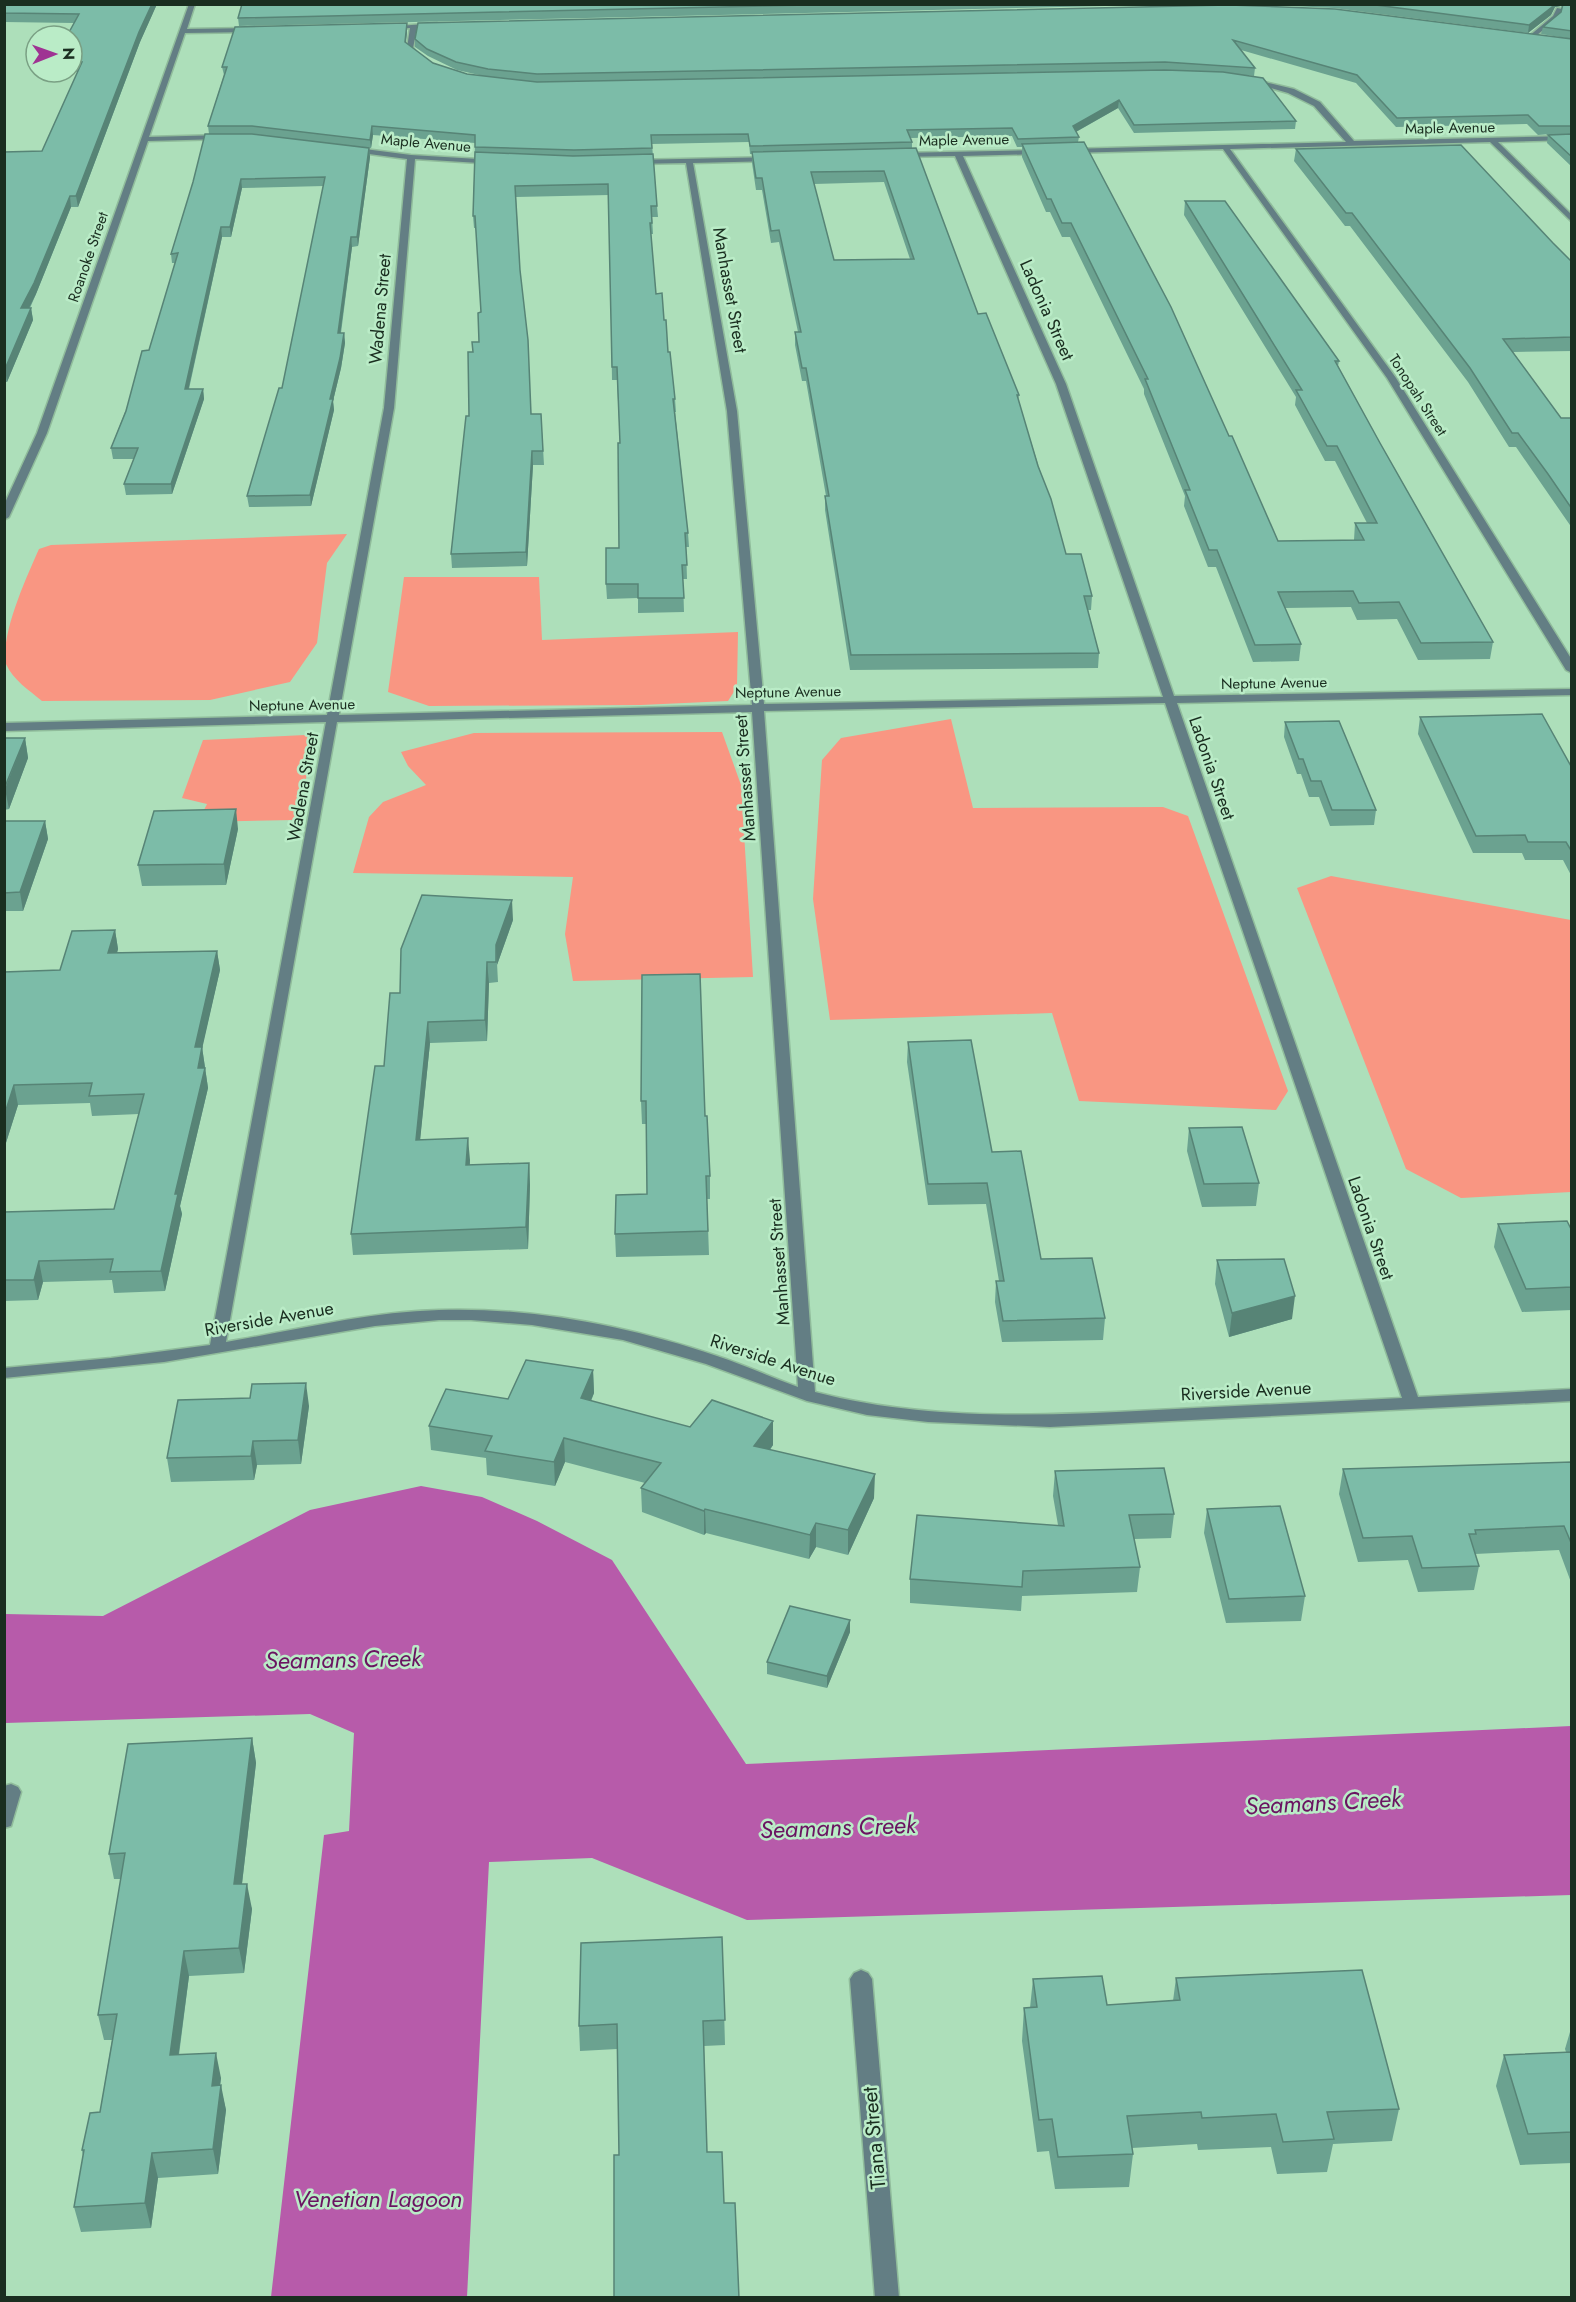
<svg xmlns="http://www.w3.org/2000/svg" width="1576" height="2302" font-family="Jost,sans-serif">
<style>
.green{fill:#f99682}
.water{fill:#b75baa}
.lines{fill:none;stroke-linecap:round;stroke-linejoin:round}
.minor-casing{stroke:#90bc9b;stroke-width:3}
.minor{fill:#637e84;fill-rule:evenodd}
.wall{fill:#6ba290;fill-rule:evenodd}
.shaded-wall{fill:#578476}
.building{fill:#7cbca8;stroke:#578476;stroke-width:1.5;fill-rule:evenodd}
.labels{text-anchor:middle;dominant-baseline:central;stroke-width:5;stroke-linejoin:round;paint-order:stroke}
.far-street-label{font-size:15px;fill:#1a2e20;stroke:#baecc7}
.street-label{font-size:18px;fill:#1a2e20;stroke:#baecc7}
.near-street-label{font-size:21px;fill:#1a2e20;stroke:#baecc7}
.near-water-label{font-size:24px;font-style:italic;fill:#6a1461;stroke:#baecc7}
</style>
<rect width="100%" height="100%" fill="#addfba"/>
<path class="green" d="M347,534L327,563L317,643L290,682L210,700L42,701C29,690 13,680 6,664C0,635 27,576 39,549L51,545Z
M404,577H539L542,640L738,632L737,687L728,701L641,705L429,706L388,692Z
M951,719L973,808L1163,807L1188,816L1288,1091L1276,1110L1079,1101L1052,1013L830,1020L813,899L822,760L841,738Z
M722,732L741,785L753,977L573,981L565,934L573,877L353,873L369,817L383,802L426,785L408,766L401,752L474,733Z
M305,735L317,740L294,820L198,822L207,804L182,798L203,740Z
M1331,876L1571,920V1192L1461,1198L1406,1169L1297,888Z"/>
<path class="water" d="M421,1486L482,1497L537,1521L612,1560L746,1764L1571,1726V1895L747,1920L592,1858L489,1862L467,2297H271L324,1835L349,1831L354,1733L310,1714L5,1723V1614L103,1616L310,1510Z"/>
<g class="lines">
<g class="minor-casing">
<path id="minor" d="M189,4H195L187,29L254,28L257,30L254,32L185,33L149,137L223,135L227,137L223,139L148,141L47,433L9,517L4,520V505L37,433Z
M1557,8L1562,9L1558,18L1532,39H1528V37L1553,16Z
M437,23L439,26L417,28L413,48L424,61L421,63L407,48L410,28L389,29L386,27Z
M1248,78L1294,89L1320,102L1354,141L1572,136V140L1498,142L1572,215V222L1490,142L1230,149L1396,378L1572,660V673L1566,670L1387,378L1223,149L1068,153L1064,151L1068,149L1346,142L1314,106L1288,93L1246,81Z
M349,147L411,155L495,160L499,162L495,164L415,159L394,408L339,715L752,705L727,411L686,163L633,164L629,162L633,160L771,157L775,159L771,161L693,163L737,411L764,704L1163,697L1056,384L955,156L897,157V153H900L1041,150L1045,152L1041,154L963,156L1066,384L1174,696L1572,689V695L1177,703L1418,1397L1572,1389V1401L1050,1427L928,1422L867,1415L807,1401L706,1364L623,1340L532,1325L471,1320H439L375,1326L164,1362L4,1378V1368L111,1358L210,1345L326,722L4,731V723L327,715L384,408L407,159L346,151L345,149ZM1165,703L1402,1398C1320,1402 1238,1406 1156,1410C1042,1416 926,1421 815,1392L764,711ZM752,712L798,1387C771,1377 744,1365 717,1356C628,1326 532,1307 439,1310C367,1312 297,1330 226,1342L337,722Z
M11,1784L18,1787L21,1792L11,1826L4,1828V1786Z
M861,1970L868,1973L872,1979L899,2298H875L850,1979L854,1973Z"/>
</g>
<use href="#minor" class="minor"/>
</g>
<path class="wall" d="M4,4H157L140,42L78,207H71L36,294L30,308H31L33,320L7,382H4V152L42,151L78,72H54H72V36L74,23L4,22Z
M242,4H1194L239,26L238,18Z
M1248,4H1572V39L1541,34L1543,27L1561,12L1562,7L1561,6L1555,7L1551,15L1528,33L1334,8Z
M407,23V30L406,43L433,63L467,74L537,82L1184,71L1164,70L537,82L488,77L457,70L428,56L415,47V39H1572V167L1547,143L1548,135L1550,134L1538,135L1527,124L1396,127L1356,83L1241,50L1255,68L1254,76L1243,75L1296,121L1295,129L1134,133L1118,108L1076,132L1079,137L1078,142L1229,436L1278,541L1354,540L1355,523H1367L1335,461H1325L1295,405L1296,397L1184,215L1185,201L1339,361L1338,366L1380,443L1493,642L1490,659L1418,660L1397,619L1357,620L1351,607L1285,608L1301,644L1299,661L1253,662L1216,567H1208L1184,506L1185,496L1144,394V389L1070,237H1062L1050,212H1046L1022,157V147H1017L1012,136L911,138L912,142V148L978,314L1019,395L1018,400L1066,554L1092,596L1091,610H1088L1099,653L1098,668L850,670L825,510V496H826L806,381H802L795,345V332H798L779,242L771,243L762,190H756L752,163V154H750L749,142L652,144L657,206L658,217H652L653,234H651L656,294L664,320L668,352L675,399L676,412H675L688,533L689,547H686L687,579H683L684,612L638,613V598L607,599L606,584L619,548L620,443L617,380H612L609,195L516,197L520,270L531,414H541L544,465H533L527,566L452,568L451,554L469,416L473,352L479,342L481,312L476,228H474L473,216L475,143L373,135L371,148L302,140L369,148L370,157L358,246L352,247L341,333H344L345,343L341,368L333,401L334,410L311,506L249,507L247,496L282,388L324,186L242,188L231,237H222L189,389H203L204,399L172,494L126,495L124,484L134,459H113L111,448L149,350L175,263H172L171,254L209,134L208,126L224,75L222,67ZM884,182L910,259L834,260L814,184Z
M1296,149L1553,243L1572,262V351L1513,352L1561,418H1572V528L1545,489L1516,447H1509L1468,382L1350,226H1345L1294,161Z
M1420,717L1572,768V877L1563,860H1525L1522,853H1473L1418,734Z
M1285,722L1376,810L1374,825L1330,826L1319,797H1309L1301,774H1297L1284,737Z
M4,738H25L28,758L9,809L4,810Z
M4,821H45L48,839L23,911H4Z
M238,829L226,885L142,886L138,865Z
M513,920L497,965L498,982L489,983L487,1041L430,1043L420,1139L470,1160V1165L529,1163L530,1185L528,1249L353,1255L351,1234L384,1066L400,993Z
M115,930L118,949L117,953L217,951L220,970L202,1047L208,1088L180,1206L182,1214L165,1291L114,1293L112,1280L43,1282L38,1300L4,1301V1212L114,1209L139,1114L92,1116L90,1103L18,1105L4,1149V972L60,970Z
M642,975L705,1116L710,1176V1199H707L709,1255L616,1257L615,1234L647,1194L646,1124H642L641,1101Z
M908,1042L992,1152L1041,1259L1105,1318L1103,1340L1002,1342L995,1302L996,1281H999L986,1204L928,1205L907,1062Z
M1189,1128L1259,1183L1256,1206L1202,1207L1187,1151Z
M1498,1224L1572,1231V1310L1522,1312L1494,1247Z
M1217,1260L1292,1319L1229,1337L1215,1284Z
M593,1370L594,1393L591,1401L690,1427L773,1421V1445L770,1450L874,1498L848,1555L816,1547L809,1559L706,1533L704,1535L642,1512L641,1488L645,1483L565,1462L555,1486L487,1475L486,1458L431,1450L429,1426Z
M250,1398L309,1406L301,1464L257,1465L254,1480L171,1482L167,1458Z
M1572,1462V1585L1559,1550L1475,1554L1479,1566L1474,1590L1418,1592L1408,1560L1358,1562L1339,1494L1343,1469Z
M1055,1471L1174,1514L1171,1538L1134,1539L1140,1567L1137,1592L1022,1596L1021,1611L910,1603V1579L1058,1525L1053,1496Z
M1207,1509L1305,1596L1301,1621L1226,1623L1204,1533Z
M850,1620V1632L827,1688L767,1674V1662Z
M252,1738L256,1763L242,1884L252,1909L244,1973L189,1976L179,2055L221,2078L220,2085L226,2110L218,2174L158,2178L151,2228L81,2232L74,2207L83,2156L82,2150L100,2112L112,2040H104L98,2015L121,1879H114L109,1854Z
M722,1937L725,2045L704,2046L707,2152L724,2203L739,2298L619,2155L617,2049L580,2051L579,2026Z
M1176,1978L1399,2109L1392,2141L1333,2144L1327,2172L1277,2174L1271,2147L1198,2150L1197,2144L1132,2148L1133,2154L1129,2187L1055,2189L1049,2151L1037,2152L1022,2041L1024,2008H1030L1033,1979L1107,2005L1173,2001Z
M1572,2025V2163L1520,2165L1496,2086L1504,2055L1566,2052L1565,2049Z"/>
<path class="shaded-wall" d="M152,4H157L140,42L78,207L76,196L139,32Z
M1554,4H1561V6L1555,7L1551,15L1528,33L1529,25Z
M407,23V30L405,50V42Z
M1119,100L1118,108L1072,134L1073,126Z
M372,126L373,135L371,148L370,140Z
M369,148L370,157L358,246L357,237Z
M241,179L242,188L231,237L230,227Z
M70,196L71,207L36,294L23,320L21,308Z
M221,227L222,237L186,400L185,389Z
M351,237L352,247L339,343L338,333Z
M31,308L33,320L7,382L5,369Z
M344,333L345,343L341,368L333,401L334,410L311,506L310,495Z
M203,389L204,399L172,494L171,484Z
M532,451L533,465L527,566L526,552Z
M25,738L28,758L9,809L5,789Z
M236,809L238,829L226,885L224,864Z
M45,821L48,839L23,911L20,892Z
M512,900L513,920L497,965L498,982L496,945Z
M115,930L118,949L111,973L108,953Z
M217,951L220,970L198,1067L195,1047Z
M487,962L489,983L487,1041L485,1020Z
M428,1022L430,1043L418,1161L416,1140Z
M202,1047L208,1088L180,1206L182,1214L165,1291L161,1271Z
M14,1085L18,1105L4,1149V1116Z
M468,1138L470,1160L468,1186L466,1165Z
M529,1163L530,1185L528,1249L526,1227Z
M39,1261L43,1282L38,1300L34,1280Z
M1295,1296L1292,1319L1229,1337L1232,1313Z
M593,1370L594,1393L582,1422L581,1398Z
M306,1383L309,1406L301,1464L298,1440Z
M773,1421V1445L754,1470V1446Z
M564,1438L565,1462L555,1486L554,1462Z
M253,1441L257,1465L254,1480L251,1456Z
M875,1474L874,1498L848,1555V1530Z
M705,1509L706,1533L704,1535V1511Z
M816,1523V1547L809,1559L810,1535Z
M850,1620V1632L827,1688V1676Z
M252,1738L256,1763L239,1909L234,1884Z
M247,1884L252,1909L244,1973L239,1948Z
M184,1951L189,1976L175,2081L170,2055Z
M216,2053L221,2078L217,2111L212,2086Z
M221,2085L226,2110L218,2174L213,2149Z
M152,2153L158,2178L151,2228L145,2203Z"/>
<path class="building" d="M4,4H152L139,32L76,196H70L34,283L21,308H31L5,369L4,152L42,151L82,62H72V36H67L79,14L4,13Z
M242,4H855L238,18Z
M1368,4H1554L1552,7L1529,25Z
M1563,4H1572V31L1543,27L1561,12Z
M1229,5L1335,9L1572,39V126H1539L1528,115L1397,118L1357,75L1233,40L1255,68L1165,62L537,74L488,69L456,62L427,49L415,39L418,23Z
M407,23L405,42L433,63L467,74L537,82L1165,70L1223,72L1263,78L1296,121L1134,125L1119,100L1073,126L1079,137L1018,139L1012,128L907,130L912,142L750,146L748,134L651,135L652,148L574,150L475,147V135L372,126L370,140L252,126H208L227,67H222L235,27Z
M205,134H252L369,148L357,237H351L338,333H344L340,358L330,399H333L310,495L247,496L279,388H282L325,177L241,179L230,227H221L185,389H203L171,484H124L138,448H111L126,411L142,351L149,350L178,253L171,254L193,182Z
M1572,134V157L1548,135Z
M1084,142L1171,307L1229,436H1232L1278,541L1364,540L1355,523H1377L1337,446H1327L1296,390H1302L1185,201H1225L1339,361H1335L1380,443L1493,642L1421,643L1399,602L1359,603L1353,591L1278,592L1301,644L1255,645L1217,550H1209L1185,490H1190L1145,379H1148L1071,223H1062L1051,199H1047L1022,144Z
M1461,145L1553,243L1572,262V337L1503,339L1561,418H1572V509L1548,474L1518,433H1512L1470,368L1352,213H1346L1296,149Z
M916,148L978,314L986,313L1019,395H1017L1038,466L1051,499L1066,554H1081L1092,596H1084L1099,653L851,655L825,496H829L806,368H802L795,332H801L779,230L771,231L762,178H756L752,152ZM884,171L914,259L834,260L811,172Z
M475,152L573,156L653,154L657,206H651L652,223H650L656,294L662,293L664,320H666L668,352H670L675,399H673L688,533H685L687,565H682L684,598H638V584H606V548H619L618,443H620L617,367H612L608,184L515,186L520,270L528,340L531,414H541L543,451H532L526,552L451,554L466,416H469L468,352H473L472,342H479L478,313L481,312L475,216H473Z
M1542,714L1572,768V852L1566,842H1528L1525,835L1476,836L1420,717Z
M1339,721L1376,810H1332L1321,781H1311L1303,759H1299L1285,722Z
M4,738H25L4,789Z
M236,809L224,864L138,865L154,811Z
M4,821H45L20,892L4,893Z
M422,895L512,900L496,945V962H487L485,1020L428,1022L416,1140L468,1138L466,1165L529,1163L526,1227L351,1234L375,1066H384L390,993H400L401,949Z
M115,930L108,953L217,951L195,1047H202L198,1068H205L175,1194H178L161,1271L110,1272L113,1259L39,1261L34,1280H4V1212L114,1209L144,1094L89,1096L92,1083L14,1085L4,1116V972L60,970L72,931Z
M700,974L705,1116H707L710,1176H706L708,1231L615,1234L616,1195L647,1194L646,1101H641L642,975Z
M971,1040L992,1152L1021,1151L1041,1259L1092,1258L1105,1318L1003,1321L996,1281H1004L987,1183L928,1184L908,1042Z
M1242,1127L1259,1183L1204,1184L1189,1128Z
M1567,1221L1572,1231V1287L1526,1289L1498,1224Z
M1284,1259L1295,1296L1232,1313L1217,1260Z
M526,1360L593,1370L581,1398L690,1427L712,1400L773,1421L754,1446L875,1474L848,1530L816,1523L810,1535L705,1509L704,1511L641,1488L661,1463L564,1438L554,1462L485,1451L492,1436L429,1426L446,1389L508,1399Z
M306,1383L298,1440L253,1441L251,1456L167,1458L178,1400L250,1398L252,1384Z
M1572,1462V1545L1564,1526L1475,1530L1476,1534H1469L1479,1566L1422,1568L1412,1536L1363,1538L1343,1469Z
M1164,1468L1174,1514L1129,1515L1140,1567L1023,1571L1022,1587L910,1579L917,1515L1064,1526L1055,1471Z
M1280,1506L1305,1596L1229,1599L1207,1509Z
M790,1606L850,1620L827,1676L767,1662Z
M252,1738L234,1884H247L239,1948L184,1951L170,2055L216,2053L212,2086L221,2085L213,2149L152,2153L145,2203L74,2207L84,2150H82L90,2113L100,2112L117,2014L98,2015L125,1853L109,1854L128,1744Z
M722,1937L725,2020L703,2021L707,2152H722L724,2203H735L739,2298H614V2155H619L617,2024L579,2026L581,1943Z
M1362,1970L1399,2109L1327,2112L1334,2139L1283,2142L1276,2114L1202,2118L1201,2112L1127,2116L1133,2154L1058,2157L1052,2119L1039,2120L1024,2008L1037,2007L1033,1979L1102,1976L1107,2005L1180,2000L1176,1978Z
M1572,2052V2132L1528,2134L1504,2055Z"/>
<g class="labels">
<g class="far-street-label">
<text transform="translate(1450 128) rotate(-1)">Maple Avenue</text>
<text transform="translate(964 140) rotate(-1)">Maple Avenue</text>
<text transform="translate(426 143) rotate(5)">Maple Avenue</text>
<text transform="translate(88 257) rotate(-71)">Roanoke Street</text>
<text transform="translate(1418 395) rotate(57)">Tonopah Street</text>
<text transform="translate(1274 683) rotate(-1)">Neptune Avenue</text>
<text transform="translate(788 692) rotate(-1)">Neptune Avenue</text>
<text transform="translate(302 705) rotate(-1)">Neptune Avenue</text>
</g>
<g class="street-label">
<text transform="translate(730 290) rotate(80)">Manhasset Street</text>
<text transform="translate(380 309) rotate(-85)">Wadena Street</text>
<text transform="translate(1047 310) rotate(66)">Ladonia Street</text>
<text transform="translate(1212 768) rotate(71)">Ladonia Street</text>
<text transform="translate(745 778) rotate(-94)">Manhasset Street</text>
<text transform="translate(303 787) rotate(-80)">Wadena Street</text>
<text transform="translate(1371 1228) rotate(71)">Ladonia Street</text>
<text transform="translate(779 1262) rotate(-94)">Manhasset Street</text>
<text transform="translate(269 1319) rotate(-10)">Riverside Avenue</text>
<text transform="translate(773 1360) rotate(18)">Riverside Avenue</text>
<text transform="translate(1246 1391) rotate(-3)">Riverside Avenue</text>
</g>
<g class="near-street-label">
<text transform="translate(874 2138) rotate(-95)">Tiana Street</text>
</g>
<g class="near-water-label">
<text transform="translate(343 1659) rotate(-1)">Seamans Creek</text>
<text transform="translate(1323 1802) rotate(-3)">Seamans Creek</text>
<text transform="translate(838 1827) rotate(-2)">Seamans Creek</text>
<text x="378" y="2198">Venetian Lagoon</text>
</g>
</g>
<rect width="1576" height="2302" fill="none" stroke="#1a2e20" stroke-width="12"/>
<g transform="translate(54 54) rotate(89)"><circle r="28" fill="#baecc7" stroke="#7aa084" stroke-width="1.5"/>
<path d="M0-4.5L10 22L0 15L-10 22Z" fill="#9f3393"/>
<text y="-9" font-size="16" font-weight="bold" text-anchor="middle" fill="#1a2e20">N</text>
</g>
</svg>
